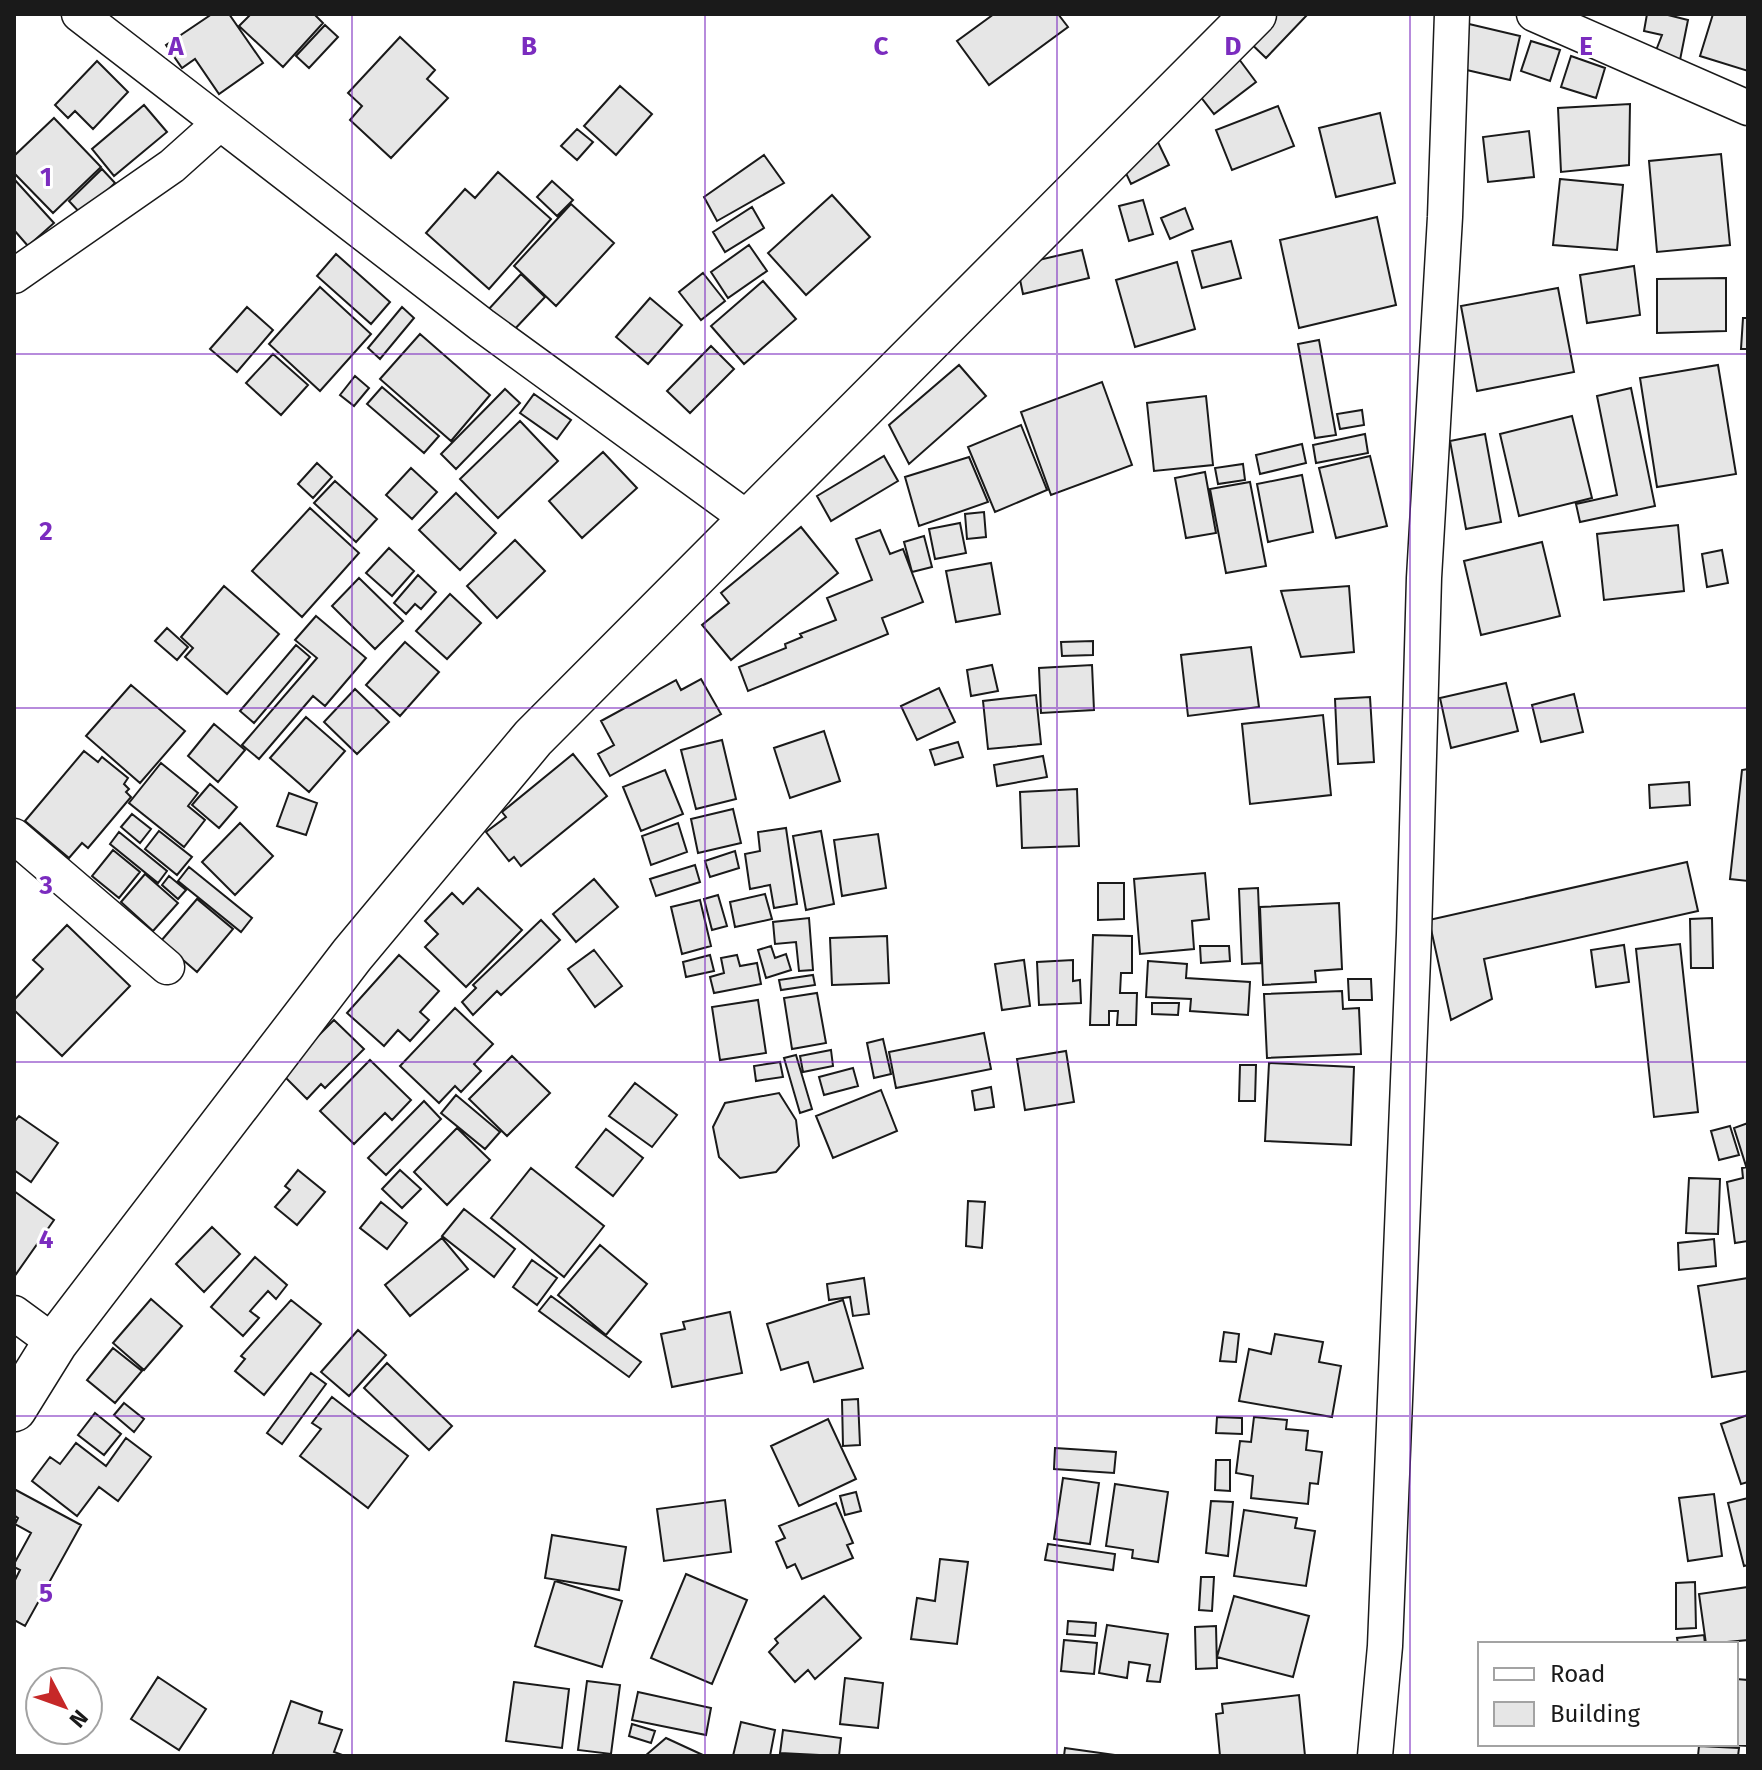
<svg xmlns="http://www.w3.org/2000/svg" width="1762" height="1770" font-family="'Fira Sans',sans-serif">
<style>
.building{fill:#e6e6e6;stroke:#1a1a1a;stroke-width:2}
.lines{fill:none;stroke-linecap:round;stroke-linejoin:round}
.minor-casing{stroke:#1a1a1a;stroke-width:37}
.secondary-casing{stroke:#1a1a1a;stroke-width:47}
.minor{stroke:#fff;stroke-width:34}
.secondary{stroke:#fff;stroke-width:44}
.grid{fill:none;stroke:#7b2cbf;stroke-width:2;stroke-opacity:0.55}
.grid-label{font-size:26px;text-anchor:middle;font-weight:bold;fill:#7b2cbf;stroke:#fff;stroke-width:6;stroke-linejoin:round;paint-order:stroke}
</style>
<rect width="100%" height="100%" fill="#fff"/>
<path class="building" d="M212,14H229L263,63L219,94L195,59L182,68L166,45Z
M251,14H314L323,23L283,67L239,26Z
M994,14H1058L1068,27L989,85L957,41Z
M1258,14H1308L1266,58L1240,33Z
M1647,14H1664L1688,20L1680,60L1655,53L1662,35L1644,31Z
M1713,14H1748V71L1700,56Z
M1469,24L1520,36L1510,80L1458,68Z
M325,25L338,37L309,68L296,56Z
M400,37L435,70L427,79L448,98L391,158L350,120L362,106L348,93Z
M1531,41L1560,50L1550,81L1521,71Z
M1233,51L1256,82L1214,114L1190,83Z
M1571,56L1605,68L1596,98L1561,87Z
M97,61L128,92L93,129L75,111L68,118L55,105Z
M620,86L652,114L616,155L584,126Z
M1630,104L1629,165L1561,172L1558,108Z
M144,105L167,132L114,176L92,149Z
M1278,106L1294,146L1232,170L1216,130Z
M1380,113L1395,183L1336,197L1319,128Z
M54,118L101,167L53,213L14,173V156Z
M577,129L593,142L577,160L561,146Z
M1529,131L1534,177L1488,182L1483,137Z
M1155,136L1169,165L1131,184L1117,154Z
M1721,154L1730,245L1657,252L1649,161Z
M764,155L784,183L717,221L704,197Z
M102,169L115,183L82,215L69,201Z
M498,172L551,219L489,289L426,233L465,189L475,198Z
M14,179L54,223L28,246L14,230Z
M1560,179L1623,185L1617,250L1553,245Z
M552,181L573,200L557,216L537,197Z
M832,195L870,237L806,295L768,253Z
M1143,200L1153,234L1129,241L1119,206Z
M571,204L614,243L556,306L514,266Z
M752,207L764,228L725,252L713,232Z
M1185,208L1193,229L1170,239L1161,218Z
M1377,217L1396,305L1299,328L1280,240Z
M1231,241L1241,278L1202,288L1192,251Z
M749,245L767,271L728,298L711,272Z
M1082,250L1089,278L1023,294L1017,265Z
M336,254L390,302L371,324L317,276Z
M1177,262L1195,329L1135,347L1116,280Z
M1634,266L1640,315L1587,323L1580,275Z
M703,273L725,301L701,320L679,292Z
M521,274L545,297L512,332L488,310Z
M1726,278V331L1657,333V279Z
M763,281L796,319L744,364L711,326Z
M320,287L371,334L320,391L269,344Z
M1558,288L1574,372L1477,391L1461,306Z
M650,298L682,325L648,364L616,337Z
M247,307L273,330L237,372L210,349Z
M402,307L414,318L380,359L368,348Z
M1743,318H1748V349H1741Z
M420,334L490,395L451,441L380,379Z
M1319,340L1336,435L1315,438L1298,344Z
M711,346L734,369L690,413L667,391Z
M273,354L308,385L281,415L246,383Z
M959,365L986,396L909,464L889,425Z
M1718,365L1736,474L1657,487L1640,378Z
M355,376L369,388L354,406L340,395Z
M1102,382L1132,465L1051,495L1021,412Z
M382,387L439,436L424,453L367,404Z
M1631,388L1655,506L1580,522L1576,504L1617,495L1597,396Z
M505,389L520,403L456,469L441,454Z
M534,394L571,420L557,439L520,413Z
M1206,396L1213,465L1154,471L1147,403Z
M1362,410L1364,425L1340,429L1337,414Z
M1572,416L1592,498L1519,516L1500,434Z
M520,421L558,461L498,518L460,479Z
M1021,425L1047,490L995,512L968,447Z
M1365,434L1368,453L1316,463L1313,445Z
M1485,434L1501,522L1466,529L1450,441Z
M1302,444L1306,463L1260,474L1256,455Z
M603,452L637,488L582,538L549,501Z
M884,456L898,481L831,521L817,496Z
M1370,456L1387,526L1336,538L1319,468Z
M969,457L988,502L919,526L905,477Z
M317,463L332,477L313,498L298,484Z
M1243,464L1245,480L1218,484L1215,468Z
M411,468L437,492L412,519L386,495Z
M1205,472L1216,533L1186,538L1175,478Z
M1302,475L1313,532L1268,542L1257,484Z
M335,481L377,519L356,542L314,503Z
M1250,482L1266,566L1226,573L1210,489Z
M456,493L496,533L460,570L419,530Z
M310,508L359,553L302,617L252,571Z
M984,512L986,537L967,539L965,514Z
M960,523L966,553L935,559L929,529Z
M1678,525L1684,591L1604,600L1597,534Z
M801,527L838,573L731,660L702,625L729,603L721,593Z
M880,530L890,554L903,549L923,602L882,618L888,634L748,691L739,667L786,648L785,644L802,637L800,634L836,620L827,598L872,580L856,539Z
M924,536L932,567L912,572L904,542Z
M515,540L545,571L497,618L467,586Z
M1542,542L1560,616L1481,635L1464,561Z
M389,548L414,571L392,596L366,573Z
M1722,550L1728,583L1707,587L1702,554Z
M991,563L1000,614L956,622L946,571Z
M418,575L436,592L421,609L415,604L406,614L394,603Z
M359,578L403,621L375,649L332,606Z
M224,586L279,634L227,694L185,657L193,648L181,637Z
M1349,586L1354,652L1301,657L1281,591Z
M450,594L481,623L447,659L416,631Z
M316,616L366,658L325,706L313,696L259,759L242,745L317,658L295,640Z
M167,628L188,647L177,660L155,641Z
M1093,641V655L1062,656L1061,642Z
M405,642L439,672L400,716L366,685Z
M296,645L310,657L254,723L240,711Z
M1251,647L1259,707L1188,716L1181,655Z
M992,665L998,691L971,696L967,670Z
M1092,665L1094,710L1041,713L1039,668Z
M701,679L721,714L610,776L598,754L614,745L601,721L676,680L681,690Z
M1506,683L1518,731L1451,748L1440,698Z
M131,685L185,731L140,783L86,736Z
M939,688L955,722L917,740L901,706Z
M355,689L389,722L357,754L324,722Z
M1574,694L1583,732L1541,742L1532,705Z
M1036,695L1041,744L988,749L983,701Z
M1370,697L1374,762L1338,764L1335,699Z
M1323,715L1331,795L1250,804L1242,724Z
M306,717L345,751L309,792L270,758Z
M214,724L245,750L218,782L188,756Z
M824,731L840,781L790,798L774,748Z
M722,740L736,799L696,809L681,750Z
M958,742L963,757L935,765L930,750Z
M84,751L98,762L102,757L128,778L124,784L129,789L126,792L131,797L88,848L82,843L69,858L25,821Z
M573,754L607,796L521,866L514,857L509,861L486,832L506,817L502,812Z
M1043,756L1047,777L997,786L994,765Z
M161,763L198,793L188,806L205,820L184,847L129,803Z
M1748,769V881L1730,879L1742,770Z
M665,770L683,814L641,831L623,787Z
M1689,782L1690,805L1650,808L1649,785Z
M210,784L237,807L219,828L192,805Z
M1077,789L1079,846L1022,848L1020,792Z
M289,793L317,803L306,835L277,826Z
M733,809L741,843L698,853L691,819Z
M132,814L151,829L140,843L121,827Z
M240,823L273,856L235,895L202,862Z
M678,823L687,852L651,865L642,836Z
M786,828L797,904L774,908L770,885L750,889L745,854L760,851L758,832Z
M159,831L192,857L177,875L145,849Z
M821,831L834,904L806,910L793,836Z
M119,832L167,871L158,883L110,844Z
M878,834L886,888L842,896L834,840Z
M113,850L140,872L119,898L92,876Z
M735,851L739,868L710,877L705,861Z
M1687,862L1698,911L1484,959L1492,999L1451,1020L1429,920Z
M695,865L700,882L656,896L650,879Z
M189,867L252,918L241,932L178,881Z
M1205,873L1209,919L1192,921L1194,949L1140,954L1134,879Z
M145,874L178,903L153,931L121,902Z
M169,876L186,890L178,899L162,885Z
M594,879L618,907L576,942L553,914Z
M1098,883H1124V919L1098,920Z
M478,888L522,930L466,987L425,947L438,934L425,921L452,893L463,904Z
M1258,888L1261,963L1242,964L1239,889Z
M765,894L772,919L735,927L730,902Z
M718,895L727,926L712,930L704,899Z
M197,899L233,929L197,972L161,941Z
M700,900L711,946L682,954L671,907Z
M1339,903L1342,969L1315,971L1316,982L1263,985L1260,907Z
M809,918L813,970L799,971L796,942L775,944L773,922Z
M1712,918L1713,968H1691L1690,919Z
M541,920L560,940L501,995L497,991L473,1015L462,1002L476,988L473,985Z
M67,925L130,986L62,1056L14,1010V1000L43,969L33,960Z
M1093,935L1132,936V973H1121L1120,993H1137L1136,1025H1117L1118,1011H1109V1025H1090Z
M887,936L889,983L832,985L830,938Z
M1680,944L1698,1112L1654,1117L1636,949Z
M1624,945L1629,982L1596,987L1591,950Z
M771,946L775,958L786,954L791,970L766,978L758,950Z
M1200,946H1229L1230,961L1201,963Z
M594,950L622,986L595,1007L568,969Z
M399,955L439,991L420,1012L429,1020L410,1041L398,1030L384,1046L347,1013Z
M710,955L714,971L686,977L683,962Z
M737,955L740,966L757,963L761,984L714,993L710,977L724,973L721,958Z
M1024,960L1030,1006L1002,1010L995,964Z
M1073,960V981L1080,980L1081,1003L1039,1005L1037,962Z
M1148,961L1187,964L1186,978L1250,982L1248,1015L1190,1011L1191,999L1146,997Z
M813,975L815,985L781,990L779,980Z
M1348,979H1371L1372,1000H1349Z
M1342,991L1343,1009L1359,1008L1361,1054L1267,1058L1264,994Z
M817,993L826,1043L792,1049L784,998Z
M758,1000L766,1053L720,1060L712,1007Z
M1152,1003H1179L1178,1015L1152,1014Z
M455,1008L493,1044L474,1064L481,1071L461,1092L455,1086L439,1103L400,1066Z
M334,1020L364,1049L325,1088L321,1084L307,1099L281,1073Z
M984,1033L991,1069L896,1088L889,1052Z
M883,1039L891,1074L874,1078L867,1043Z
M831,1050L833,1066L803,1072L800,1056Z
M1066,1051L1074,1102L1025,1110L1017,1059Z
M796,1055L812,1109L800,1113L784,1058Z
M512,1056L550,1093L507,1136L469,1099Z
M370,1060L411,1100L392,1120L385,1113L354,1144L320,1111Z
M780,1062L783,1077L756,1081L754,1066Z
M1269,1063L1354,1067L1351,1145L1265,1141Z
M1240,1065H1256L1255,1101H1239Z
M853,1068L858,1086L824,1095L819,1077Z
M635,1083L677,1115L652,1147L609,1116Z
M991,1087L994,1107L975,1110L972,1091Z
M881,1090L897,1131L833,1158L816,1116Z
M779,1093L796,1120L799,1146L776,1172L740,1178L719,1157L713,1127L725,1103Z
M456,1095L500,1132L485,1149L441,1113Z
M424,1101L441,1119L386,1175L368,1158Z
M19,1116L58,1143L31,1182L14,1170V1122Z
M1748,1123V1165L1746,1166L1734,1128Z
M1730,1126L1739,1155L1719,1160L1711,1131Z
M457,1128L490,1160L447,1205L414,1172Z
M606,1129L643,1158L613,1196L576,1167Z
M1748,1167V1241L1735,1243L1727,1182L1743,1178L1742,1168Z
M531,1168L604,1226L564,1277L491,1218Z
M298,1170L325,1192L297,1225L275,1207L290,1190L285,1186Z
M400,1170L421,1189L402,1208L382,1189Z
M1689,1178L1720,1179L1718,1234L1686,1233Z
M14,1191L54,1220L14,1277Z
M968,1201L985,1202L982,1248L966,1246Z
M381,1202L407,1223L387,1249L360,1228Z
M464,1209L515,1249L494,1277L442,1236Z
M212,1227L240,1254L204,1292L176,1264Z
M442,1238L468,1269L410,1316L385,1285Z
M1714,1239L1716,1266L1679,1270L1678,1243Z
M600,1245L647,1284L606,1335L558,1295Z
M255,1257L287,1285L276,1299L268,1291L250,1311L259,1318L243,1336L211,1307Z
M532,1260L557,1278L537,1305L513,1287Z
M864,1278L869,1314L853,1316L850,1297L829,1300L827,1284Z
M1748,1278V1371L1712,1377L1698,1286Z
M551,1296L641,1362L629,1377L539,1311Z
M151,1299L182,1326L144,1370L113,1343Z
M291,1300L321,1324L264,1395L235,1371L245,1359L241,1356Z
M843,1300L863,1368L814,1382L808,1362L781,1370L767,1324Z
M730,1312L742,1373L672,1387L661,1334L685,1329L683,1322Z
M358,1330L386,1355L349,1396L321,1372Z
M1224,1332L1239,1334L1236,1362L1220,1361Z
M1275,1334L1323,1342L1319,1362L1341,1366L1332,1417L1239,1401L1249,1349L1271,1354Z
M113,1348L142,1371L115,1403L87,1380Z
M387,1363L452,1426L429,1450L364,1388Z
M311,1373L326,1384L282,1444L267,1433Z
M332,1397L408,1456L368,1508L300,1456L321,1429L312,1423Z
M858,1399L860,1445L843,1446L842,1400Z
M124,1403L144,1419L134,1432L114,1415Z
M95,1413L121,1434L104,1455L78,1435Z
M1748,1415V1482L1741,1484L1721,1424Z
M1217,1417L1242,1418V1434L1216,1433Z
M1254,1417L1287,1420L1286,1429L1308,1431L1306,1450L1322,1452L1318,1484L1310,1483L1308,1504L1251,1498L1253,1476L1236,1473L1240,1441L1251,1442Z
M828,1419L856,1479L799,1506L771,1446Z
M126,1438L151,1457L118,1501L99,1487L77,1516L32,1481L50,1457L60,1464L76,1443L106,1466Z
M1055,1448L1116,1452L1114,1473L1054,1469Z
M1216,1460H1230V1491L1215,1490Z
M1063,1478L1099,1483L1090,1544L1054,1539Z
M1115,1484L1168,1492L1158,1562L1132,1558L1133,1550L1106,1546Z
M14,1489L81,1525L25,1626L14,1620V1582L20,1570L14,1567V1564L31,1533L15,1524L18,1518L14,1515Z
M856,1492L861,1511L845,1515L840,1496Z
M1714,1494L1722,1556L1688,1561L1679,1498Z
M1748,1498V1565L1744,1566L1728,1503Z
M725,1500L731,1552L664,1561L657,1509Z
M1211,1501L1233,1502L1228,1556L1206,1553Z
M836,1503L853,1543L847,1545L853,1558L802,1579L795,1564L787,1568L776,1542L785,1538L779,1526Z
M1244,1510L1297,1518L1295,1528L1315,1531L1306,1586L1234,1576Z
M552,1535L626,1547L619,1590L545,1578Z
M1048,1544L1115,1554L1113,1570L1045,1560Z
M940,1559L968,1562L957,1644L911,1639L917,1598L935,1601Z
M686,1574L747,1600L712,1684L651,1658Z
M1201,1577H1214L1212,1611L1199,1610Z
M555,1581L622,1601L602,1667L535,1646Z
M1695,1582L1696,1628L1676,1629V1583Z
M1748,1587V1640L1706,1644L1699,1594Z
M824,1596L861,1638L815,1679L808,1670L795,1682L769,1652L778,1643L775,1639Z
M1234,1596L1309,1616L1293,1677L1217,1657Z
M1068,1621L1096,1623L1095,1636L1067,1634Z
M1107,1625L1168,1634L1160,1682L1147,1681L1150,1665L1129,1662L1127,1678L1099,1673Z
M1216,1626L1217,1668L1196,1669L1195,1627Z
M1704,1635L1705,1644H1678L1677,1638Z
M1064,1640L1097,1643L1094,1674L1061,1671Z
M158,1677L206,1709L179,1750L131,1719Z
M845,1678L883,1683L878,1728L840,1724Z
M1736,1679L1748,1680V1746L1714,1744H1736Z
M587,1681L620,1685L611,1754L578,1750Z
M514,1682L569,1689L562,1748L506,1741Z
M638,1692L711,1708L706,1735L632,1720Z
M1299,1695L1305,1756H1220L1216,1714L1223,1713L1222,1704Z
M291,1701L322,1712L319,1723L342,1730L334,1752L345,1756H272Z
M741,1722L775,1730L770,1756H733Z
M632,1724L655,1731L651,1743L629,1736Z
M783,1730L841,1738L839,1756L780,1753Z
M666,1738L705,1756H645Z
M1699,1746L1739,1748L1738,1756H1698Z
M1065,1748L1122,1756H1064Z"/>
<g class="lines">
<g class="minor-casing">
<path id="minor" d="M79,14L482,325L751,521
M1534,14L1748,108
M14,276L172,166L220,123
M14,836L167,967
M14,1313L55,1343
M1375,1756L1385,1646L1414,934L1424,578L1445,217L1452,14"/>
</g>
<g class="secondary-casing">
<path id="secondary" d="M14,1409L55,1343L352,955L533,738L1254,14"/>
</g>
<use href="#minor" class="minor"/>
<use href="#secondary" class="secondary"/>
</g>
<path class="grid" d="M352,14V1756M705,14V1756M1057,14V1756M1410,14V1756M14,354H1748M14,708H1748M14,1062H1748M14,1416H1748"/>
<g class="grid-label">
<text x="176" y="55">A</text>
<text x="529" y="55">B</text>
<text x="881" y="55">C</text>
<text x="1233" y="55">D</text>
<text x="1586" y="55">E</text>
<text x="46" y="186">1</text>
<text x="46" y="540">2</text>
<text x="46" y="894">3</text>
<text x="46" y="1248">4</text>
<text x="46" y="1602">5</text>
</g>
<rect width="1762" height="1770" fill="none" stroke="#1a1a1a" stroke-width="32"/>
<rect x="1478" y="1642" width="260" height="104" fill="#ffffff" stroke="#a3a3a3" stroke-width="2"/>
<rect x="1494" y="1668" width="40" height="12" fill="#ffffff" stroke="#a3a3a3" stroke-width="2"/>
<text x="1550" y="1682" font-size="24" fill="#1a1a1a">Road</text>
<rect x="1494" y="1702" width="40" height="24" fill="#e6e6e6" stroke="#a3a3a3" stroke-width="2"/>
<text x="1550" y="1722" font-size="24" fill="#1a1a1a">Building</text>
<g transform="translate(64 1706) rotate(131)"><circle r="38" fill="#ffffff" stroke="#a3a3a3" stroke-width="2"/>
<path d="M0-6L14 30L0 20L-14 30Z" fill="#c62828"/>
<text y="-12" font-size="22" font-weight="bold" text-anchor="middle" fill="#1a1a1a">N</text>
</g>
</svg>
